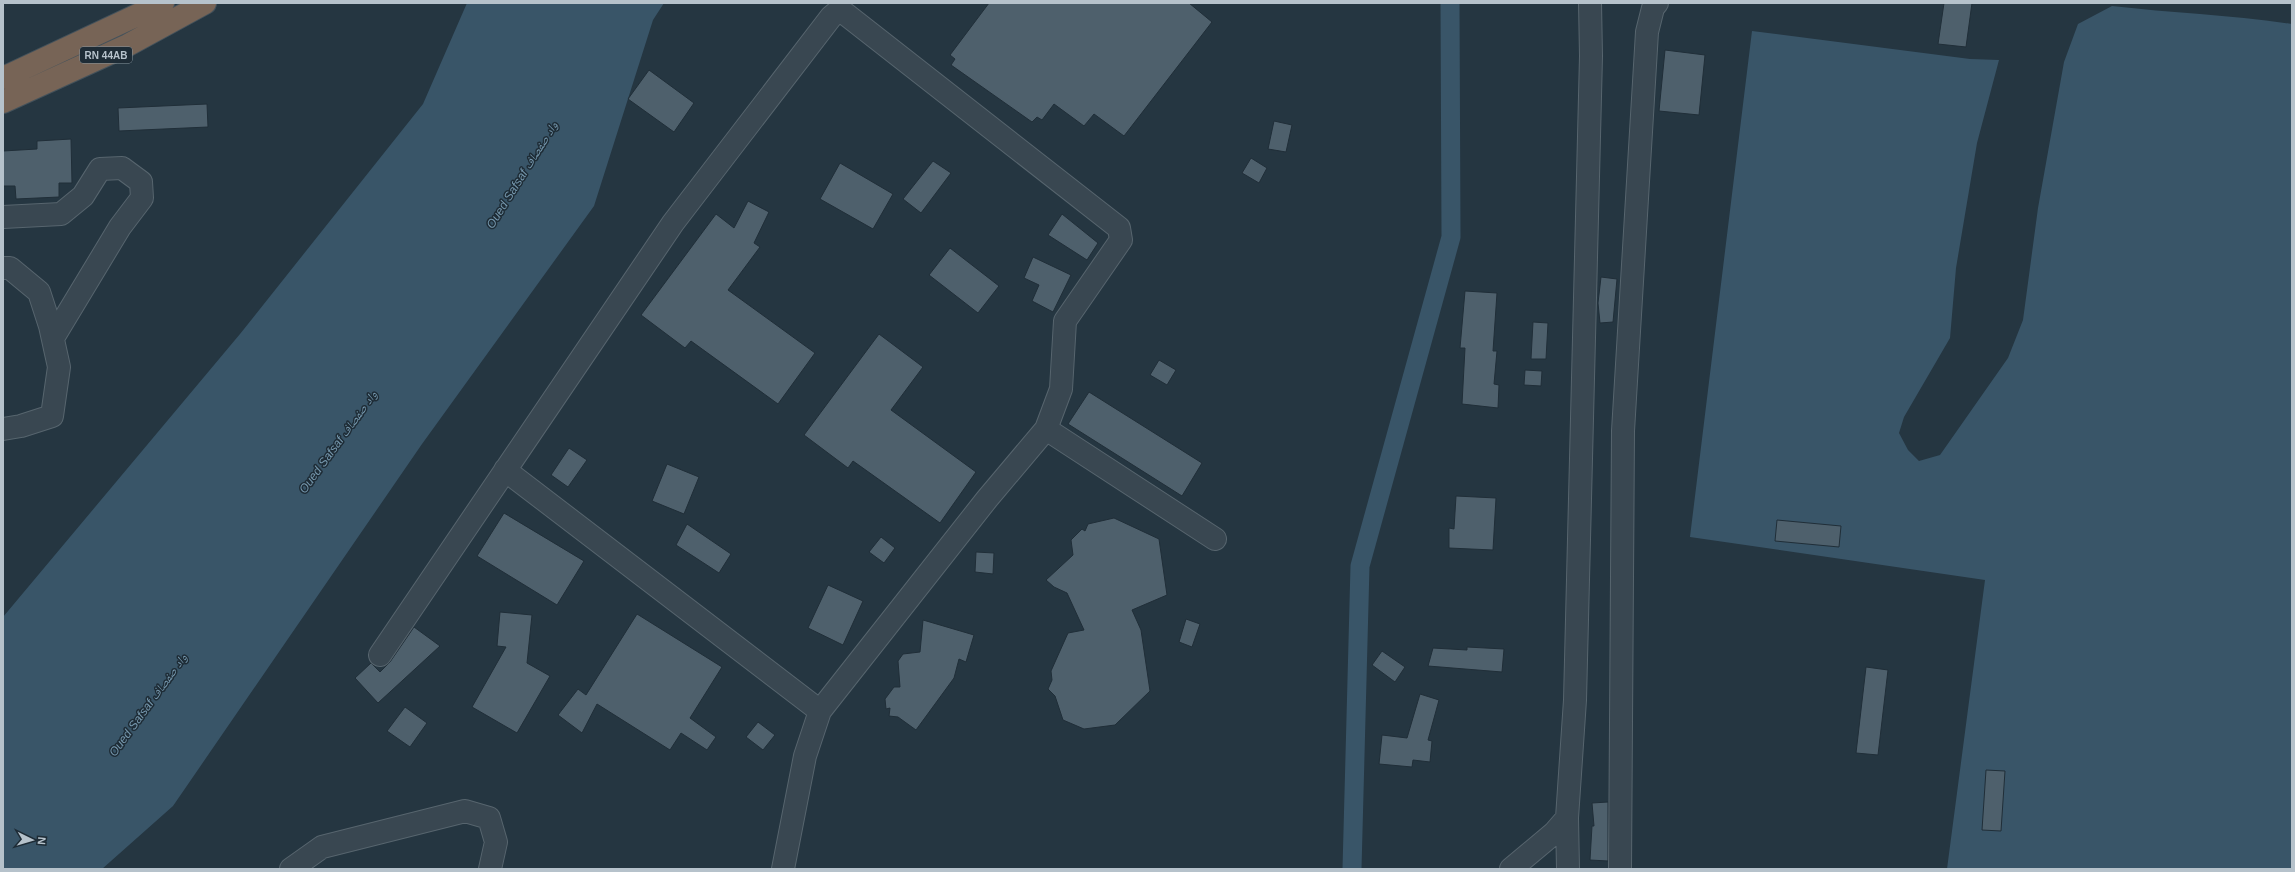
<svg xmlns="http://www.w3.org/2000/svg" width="2295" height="872" font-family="Arial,'Noto Naskh Arabic',sans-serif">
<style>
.water{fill:#395568}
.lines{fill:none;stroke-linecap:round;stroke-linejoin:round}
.canal{stroke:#395568;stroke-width:19}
.building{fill:#4e606c;stroke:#202e38}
.minor-casing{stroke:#57656e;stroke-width:24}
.highway-casing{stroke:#44525b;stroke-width:24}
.minor{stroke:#394751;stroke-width:22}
.highway{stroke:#776456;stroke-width:22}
.labels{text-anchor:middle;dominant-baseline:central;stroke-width:3;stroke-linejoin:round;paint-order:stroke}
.shield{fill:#1e2c36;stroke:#88959e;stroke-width:1}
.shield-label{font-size:10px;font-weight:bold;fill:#b6c2cb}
.water-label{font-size:12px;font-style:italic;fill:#7698ae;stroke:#1e2c36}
</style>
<rect width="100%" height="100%" fill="#253641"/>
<path class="water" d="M467,3H664L653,20L594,206L422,444L173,806L102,869H3V617L240,334L423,104Z
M2112,6C2172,13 2232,15 2292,24V869H1947L1985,580L1690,537L1752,31L1970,59L1999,60L1977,143L1956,268L1950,338L1904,417L1899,433L1908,450L1919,461L1940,455L2008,358L2023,320L2038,208L2064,62L2078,24Z"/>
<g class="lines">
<path class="canal" d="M1352,869L1360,566L1451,237L1450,3"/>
</g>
<path class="building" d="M989,3H1189L1212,22L1124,136L1094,114L1084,126L1054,104L1042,120L1037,117L1032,122L951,65L955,59L950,55Z
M1944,3H1972L1966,47L1938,44Z
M1665,50L1705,55L1699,115L1659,111Z
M649,70L694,103L674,132L628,99Z
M207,104L208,127L119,131L118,108Z
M1274,121L1292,125L1286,152L1268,149Z
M71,139L72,183H59V197L16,199L15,186H3V151L37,149V141Z
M1251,158L1267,168L1259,183L1242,173Z
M933,161L951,173L921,213L903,199Z
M840,163L893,194L873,229L820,199Z
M748,201L769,212L754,243L760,247L728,290L815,353L778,404L691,341L685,348L641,315L716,214L734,228Z
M1062,214L1098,243L1087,260L1048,235Z
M950,248L999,286L978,313L929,275Z
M1033,257L1071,275L1053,312L1032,301L1039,285L1024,278Z
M1601,277L1617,279L1613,322L1600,323L1598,303Z
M1465,291L1497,293L1493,351H1497L1494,384L1499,385L1498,408L1462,404L1465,348H1460Z
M1533,322L1548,323L1546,359H1531Z
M879,334L923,367L891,410L976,472L940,523L853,461L848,468L804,435Z
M1159,360L1176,370L1167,385L1150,375Z
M1525,370L1542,371L1541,386L1524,385Z
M1089,392L1202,463L1182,496L1068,424Z
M569,448L587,460L568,487L551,475Z
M667,464L699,477L684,514L652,501Z
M1456,496L1496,498L1493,550L1449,548V528L1454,529Z
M504,513L584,561L557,605L477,556Z
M1114,518L1159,539L1167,595L1132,610L1141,630L1150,691L1115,725L1084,729L1063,720L1055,696L1048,689L1052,680L1051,671L1068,633L1084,630L1067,593L1054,587L1046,580L1073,555L1071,540L1082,529L1085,531L1088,524Z
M1777,520L1841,526L1839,547L1775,541Z
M687,524L731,554L719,573L676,545Z
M881,537L895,548L884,563L869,552Z
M976,552L994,553L993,574L975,572Z
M828,585L863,601L843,645L808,628Z
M500,612L532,615L527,663L550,676L517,733L472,707L506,647L497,646Z
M637,614L722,667L690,718L716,737L707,750L681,733L670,750L597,704L582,733L558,715L578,689L586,695Z
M1186,619L1200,624L1192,647L1179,642Z
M923,620L974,635L966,662L959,659L954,678L916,730L898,717L889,716L890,708L886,709L885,699L894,687H900L898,661L903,654L920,652Z
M414,627L440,646L378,703L355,678L371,663L380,672L390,662Z
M1467,647L1504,649L1502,672L1428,666L1433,648L1467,650Z
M1382,651L1405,667L1395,682L1372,665Z
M1866,667L1888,670L1878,755L1856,753Z
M1420,694L1439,700L1428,740L1432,741L1430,762L1413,760L1412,767L1379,764L1382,735L1407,738Z
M405,707L427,723L410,747L387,731Z
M758,722L775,735L763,750L746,737Z
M1986,770L2005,771L2001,831L1982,830Z
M1608,802V861L1590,860L1592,826H1594L1592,803Z"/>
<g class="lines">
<g class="minor-casing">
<path id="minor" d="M3,217L61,214L83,196L100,169L122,168L141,182L142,198L120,227L53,338
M3,268H10L39,292L50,326L59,367L52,416L21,426L3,429
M1046,429L1215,539
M505,470L820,711
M380,655L673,223L831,17L837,12H843L1119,228L1121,240L1065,321L1061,389L1046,429L987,499L820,711L805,756L783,869
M291,869L322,847L465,811L489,818L496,842L490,869
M1511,869L1554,833L1567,818
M1568,869L1567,818L1575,700L1591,56L1590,3
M1620,869L1623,431L1647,32L1653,8L1657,3"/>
</g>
<g class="highway-casing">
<path id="highway" d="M3,78L163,3
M3,102L128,45L205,3"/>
</g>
<use href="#minor" class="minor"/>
<use href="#highway" class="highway"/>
</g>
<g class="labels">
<rect class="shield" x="80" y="47" width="52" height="16" rx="3"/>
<g class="shield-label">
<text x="106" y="55">RN 44AB</text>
</g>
<g class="water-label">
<text transform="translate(522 175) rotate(-58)">Oued Safsaf واد صفصاف</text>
<text transform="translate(338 442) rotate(-54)">Oued Safsaf واد صفصاف</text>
<text transform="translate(148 705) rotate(-54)">Oued Safsaf واد صفصاف</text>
</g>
</g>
<rect width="2295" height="872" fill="none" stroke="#b6c2cb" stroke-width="8"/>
<g transform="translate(32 840) rotate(95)" stroke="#1e2c36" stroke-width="3" paint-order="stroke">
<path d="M0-3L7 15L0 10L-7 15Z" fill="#b6c2cb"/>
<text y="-6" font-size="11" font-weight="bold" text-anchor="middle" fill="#b6c2cb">N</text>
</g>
</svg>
